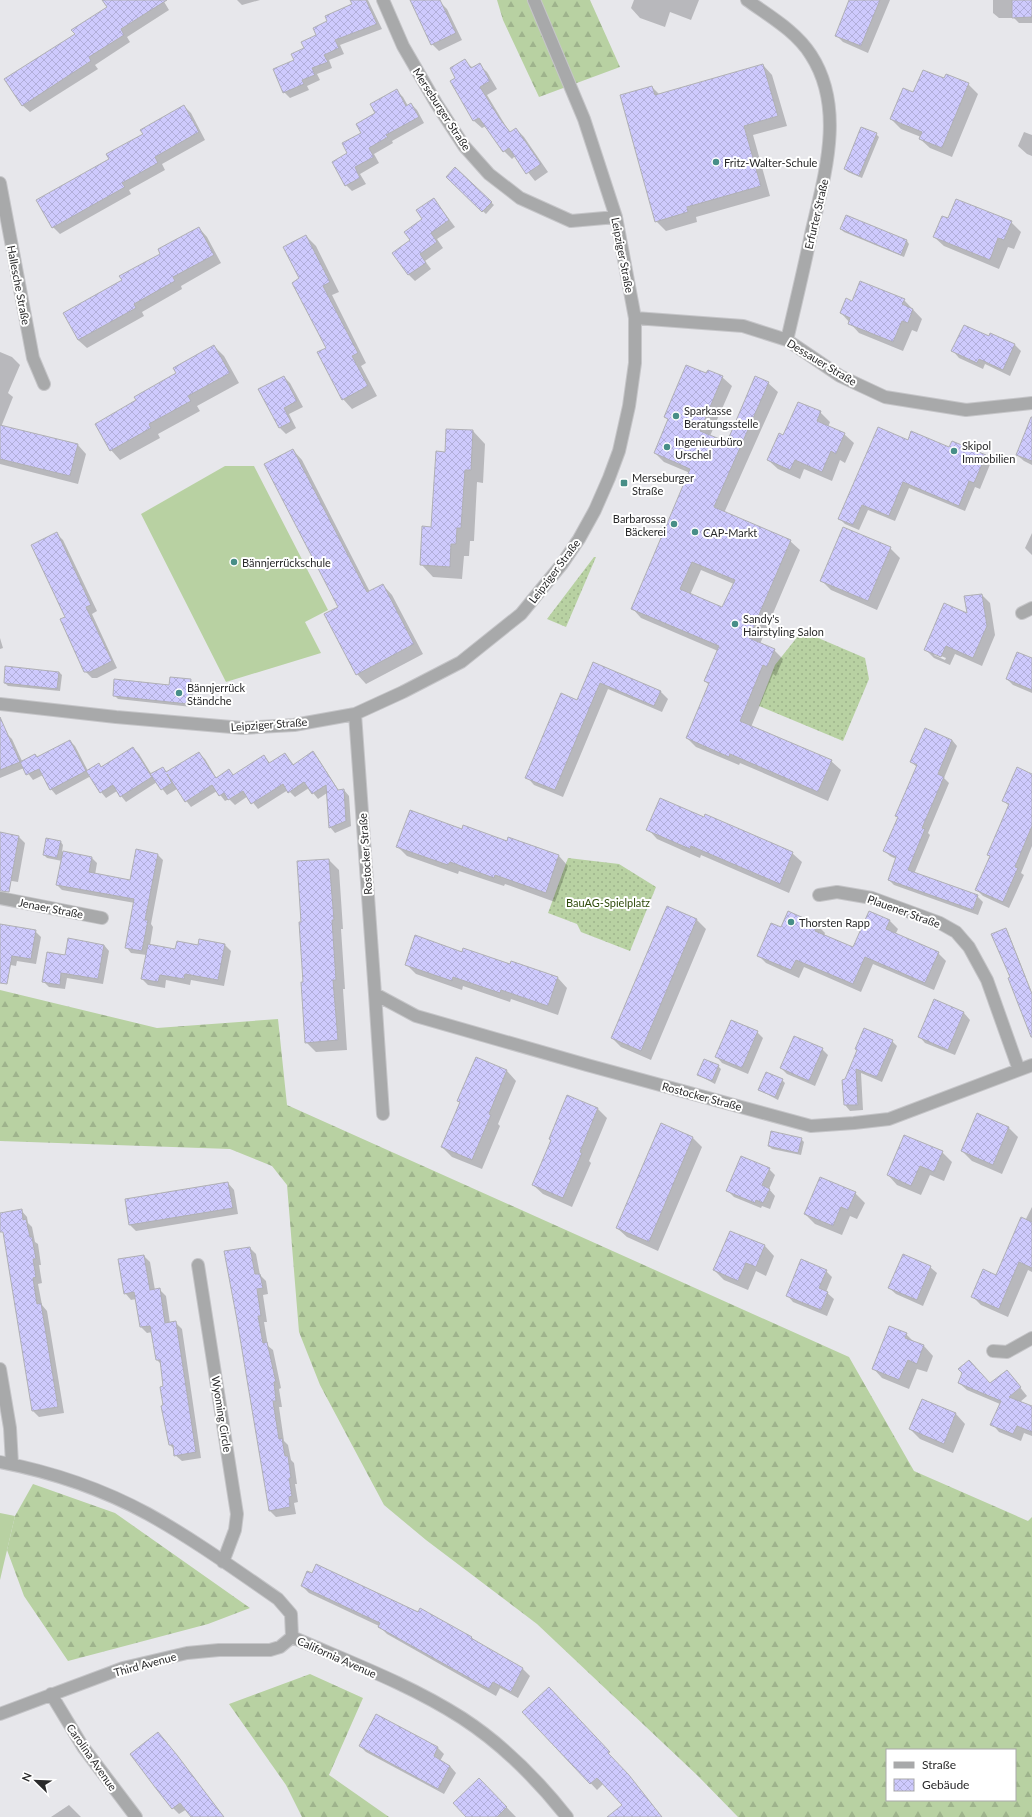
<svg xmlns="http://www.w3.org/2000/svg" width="1032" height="1817" font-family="Lato,sans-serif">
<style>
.grass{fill:url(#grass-dots)}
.forest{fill:url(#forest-firs);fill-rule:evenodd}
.garden{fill:#b8d1a2}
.shadow{fill:#0003;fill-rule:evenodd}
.building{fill:url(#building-cross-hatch);stroke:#b0b0b4;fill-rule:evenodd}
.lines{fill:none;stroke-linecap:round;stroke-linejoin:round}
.street-casing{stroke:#c5c5c8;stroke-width:14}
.street{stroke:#a8a9aa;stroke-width:12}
.poi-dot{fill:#478e87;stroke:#fff;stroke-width:1.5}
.labels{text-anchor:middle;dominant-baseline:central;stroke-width:4;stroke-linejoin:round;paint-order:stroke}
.street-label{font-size:11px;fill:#29292a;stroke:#fff}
.poi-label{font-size:11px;fill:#29292a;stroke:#fff;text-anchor:start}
.park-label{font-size:11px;fill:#2f4b0b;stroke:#fff}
</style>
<defs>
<pattern id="grass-dots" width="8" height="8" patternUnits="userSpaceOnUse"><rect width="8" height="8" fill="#b8d1a2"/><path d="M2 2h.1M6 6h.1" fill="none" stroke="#9eb38c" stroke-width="1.8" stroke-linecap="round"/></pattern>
<pattern id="forest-firs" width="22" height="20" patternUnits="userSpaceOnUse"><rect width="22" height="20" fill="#b8d1a2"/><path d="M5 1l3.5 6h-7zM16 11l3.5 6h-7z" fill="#9eb38c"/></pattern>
<pattern id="building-cross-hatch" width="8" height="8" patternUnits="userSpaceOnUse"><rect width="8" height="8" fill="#cecafd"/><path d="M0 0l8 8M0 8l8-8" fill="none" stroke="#b1aed9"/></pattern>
</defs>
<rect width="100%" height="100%" fill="#e7e7eb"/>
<path class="grass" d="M594,557H596L566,627L547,619Z
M802,631L865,658L869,679L843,741L759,706L775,665Z
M568,858L619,864L656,887L630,951L581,932L577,924L548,913Z"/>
<path class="forest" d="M497,0H590L620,67L539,97L503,20Z
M0,990L157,1028L278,1019L287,1105L849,1357L914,1471L1028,1521L1032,1517V1817H738L698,1776L537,1624L426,1540L384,1505L320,1385L299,1332L287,1185L272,1166L230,1149L0,1141ZM887,1750H1015V1800H887Z
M33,1484L115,1513L250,1608L208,1624L68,1661L24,1596L7,1550L15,1516Z
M310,1674L363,1698L329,1775L389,1817H302L286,1785L229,1704Z"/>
<path class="garden" d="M225,466H254L328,610L305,622L321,653L226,682L141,514Z
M0,1513L15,1516L0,1580Z"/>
<path class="shadow" d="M110,0H163L169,10L127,37L130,42L95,65L98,69L30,112L22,105L76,35L108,8Z
M237,0H260L242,5Z
M351,0H368L382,29L340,45L344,54L329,60L332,68L317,74L320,80L307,86L309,90L290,98L284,92L295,61L328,22L353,5Z
M411,0H436L440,2L447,9L462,40L439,51L432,44Z
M634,0H699L691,20L670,12L665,27L640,18L631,8Z
M850,0H890L868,53L843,42L836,35Z
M993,0H1032V23H1019L1014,18H999L993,13Z
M465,61L473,68L479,65L487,72L497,89L487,95L507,128L511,133L516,129L524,137L548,172L535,181L515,156L512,159L504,151L486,126L482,128L474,121L451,81L456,78Z
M763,65L772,75L787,126L753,135L770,196L696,217L697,222L666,231L656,221L652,87L660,95Z
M945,80L968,84L978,94L952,157L930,148L920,139L921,137L901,129L891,119L914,93Z
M397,91L403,97L408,106L411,104L417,110L424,123L392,141L393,143L374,154L379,163L360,174L366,184L352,191L346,185L348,154L376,114Z
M184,106L191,113L205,140L162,164L165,170L129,190L131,194L60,234L53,227L110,160Z
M1024,132L1032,135V156L1027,154L1018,146Z
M876,134L879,137L862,178L848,172L845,169Z
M455,168L494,205L486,214L447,177Z
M434,199L455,227L437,239L443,248L425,261L431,269L415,281L409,275L412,240Z
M949,220L1011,222L1021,232L1014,249L1008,247L999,269L944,246L934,237Z
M199,228L207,237L221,263L181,286L182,289L142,312L144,316L87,348L78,340L123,281Z
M841,229L907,241L909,244L904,257L844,232Z
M306,236L316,246L339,292L332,295L366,363L361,366L377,396L352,409L343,399L327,349L301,279Z
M904,300L922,319L917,332L912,330L903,351L859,333L841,313L852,302Z
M991,334L1015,345L1021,351L1010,376L985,364L983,369L959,358L953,351L989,338Z
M214,346L224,356L239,383L197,406L200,411L158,434L160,438L120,460L111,450L138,401Z
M0,352L12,357L20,365L8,393L13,397L1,427L78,445L86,454L78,484L0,464Z
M707,375L722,377L732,386L710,436L727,444L768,383L778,392L724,513L790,541L800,550L760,644L774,650L783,659L776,676L773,674L751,727L831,761L841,770L828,801L740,763L739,765L696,747L687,738L709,685L705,681L718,651L641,618L632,608L690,473L664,462L655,453L669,420L665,417ZM701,570L734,584L722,608L690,595Z
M284,377L290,383L303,407L289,414L296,428L286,434L280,428Z
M820,412L830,422L828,427L844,434L854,443L845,463L840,460L832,481L804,469L800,479L778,469L768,460L784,436Z
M473,431L485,444L483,483L477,482L474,541H470L469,556H464L462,579L433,577L421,564L432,528L446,453Z
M1032,434V465L1024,461L1017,455Z
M908,441L985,456L991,462L980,489L975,487L965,511L909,488L895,521L868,510L859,530L845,524L839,518Z
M293,450L302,460L370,592L383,585L392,595L423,654L366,684L357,674L339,608Z
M1032,533V555L1025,548Z
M57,534L63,540L97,611L92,614L117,668L97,678H92L85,671L66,618Z
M890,548L900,558L877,610L831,590L821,580Z
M982,595L990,603L995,635L982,666L955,654L950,665L934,658L925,649L968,614ZM934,653L946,658L945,660L934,655Z
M0,638L3,648L0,649Z
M1032,659V693L1013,685L1007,679Z
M594,663L660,691L668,699L662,712L608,689L563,797L534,785L527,777L578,701Z
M59,672L62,675L60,691L8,686L5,683Z
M190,680L194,684L192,707L118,699L114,695L170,686Z
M6,733L12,739L22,761L35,755L38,758L70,741L75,746L88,771L99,765L102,768L133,748L139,754L152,775L163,768L168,773L199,753L205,759L217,779L229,770L234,776L264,757L270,763L285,754L294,765L313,753L318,758L339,791L344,790L349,796L351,826L335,833L330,827L327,793L318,799L309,788L295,797L288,790L258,809L248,796L235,805L229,799L225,801L217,791L191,807L177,789L167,795L157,782L126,802L117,791L106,798L101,792L91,776L56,795L51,789L43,775L33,780L24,768L0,778V736Z
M952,740L957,746L944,778L949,783L928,833L930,835L914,874L977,896L983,902L978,915L894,885L889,880L896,859L890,856L884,851L899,818L896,816L917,767L911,762Z
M1032,775V846L1021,873L1024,875L1009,908L983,896L977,890L991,857L988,855L1009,806L1004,801Z
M705,818L792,853L802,862L789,893L701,855L700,858L657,839L648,829Z
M462,830L508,842L509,838L559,856L568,866L555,902L505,884L504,886L459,871L458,874L407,856L397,846Z
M0,833L19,837L25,843L18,882L0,879Z
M61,842L63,845L62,852L92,858L97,863L95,875L130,881L137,850L158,855L163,860L151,924L153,927L150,945L176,950L199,946L200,940L225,945L231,951L224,986L191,980L190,985L166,980L165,988L148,985L142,979L147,955L131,953L126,947L135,903L62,890L57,885L62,861L47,858L44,855Z
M329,860L339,870L343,929H341L345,989H343L347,1050L316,1052L306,1042L302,923Z
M788,912L817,925L825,933L824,936L854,949L869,912L890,921L898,929L895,935L938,953L946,961L934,990L873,964L861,992L804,967L799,978L766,963L758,955L781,928Z
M697,920L706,929L651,1060L621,1047L612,1038Z
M0,925L35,931L41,937L36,964L17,961L16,966L0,963Z
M1005,929L1008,932L1032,993V1038L1010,978L1011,977Z
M104,945L109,951L103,984L67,978L65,989L49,987L43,981Z
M463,953L511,966L512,962L558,978L567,988L558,1015L511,999L510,1002L463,986L462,990L416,974L406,964Z
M934,1001L964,1013L970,1020L955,1055L925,1043L919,1036Z
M757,1032L763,1038L748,1074L722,1063L716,1056Z
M892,1041L897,1046L882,1082L861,1073L863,1110L850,1111L845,1105L846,1080L858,1051Z
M822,1049L828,1055L815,1086L787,1074L781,1068Z
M477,1058L507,1071L516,1081L498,1124L500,1126L482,1169L452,1157L442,1147L461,1103L459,1101Z
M718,1066L721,1069L715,1084L698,1075Z
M782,1080L785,1083L778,1100L759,1090Z
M598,1109L607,1118L589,1161L591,1163L572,1207L543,1194L533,1185L552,1141Z
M1008,1127L1018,1137L1002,1174L972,1161L962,1151Z
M693,1138L702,1147L658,1251L627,1237L617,1228Z
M801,1139L804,1142L801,1155L772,1149L769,1146Z
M942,1152L952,1162L944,1181L930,1175L921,1195L897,1185L888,1175Z
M769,1169L775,1175L769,1189L775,1196L770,1209L762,1206L761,1208L734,1197L728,1191Z
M228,1183L234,1190L238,1214L136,1231L130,1225L126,1200Z
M855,1193L865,1203L857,1219L850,1216L842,1235L815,1224L805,1214Z
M1032,1207V1272L1028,1270L1008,1317L981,1305L972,1296L997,1276Z
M21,1210L27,1217L28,1223L32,1227L35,1242L38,1244L41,1265H39L42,1283L38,1284L42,1305L47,1311L64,1413L39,1417L33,1411L1,1214Z
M731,1232L765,1246L774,1256L766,1276L756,1271L748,1290L724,1280L714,1270Z
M250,1248L256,1254L260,1275L266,1281L268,1294L263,1295L267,1322H264L268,1346L273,1350L281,1388L279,1389L282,1407H279L284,1441L288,1445L291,1460L294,1463L297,1484H295L298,1502L294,1503L296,1514L276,1517L270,1511Z
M144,1256L150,1262L155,1290L159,1289L166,1296L170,1323H176L182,1329L201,1458L182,1461L175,1455L174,1449L170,1445L162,1407L164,1406L165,1387L161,1364L157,1360L152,1332L147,1333L141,1327L136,1299L131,1300L125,1293Z
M930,1267L937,1273L923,1306L896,1294L889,1288Z
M826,1271L832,1277L826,1292L834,1299L827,1316L793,1302L787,1295Z
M906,1334L915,1343L924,1346L933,1356L927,1372L917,1369L909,1389L882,1378L873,1368Z
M1007,1371L1027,1396L1020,1402L1032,1407V1436L1024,1433L1021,1441L999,1432L992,1424L1000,1404L967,1390L959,1383L990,1384Z
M922,1400L956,1414L965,1424L953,1453L920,1439L910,1429Z
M302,1586L471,1637L477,1643L523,1669L530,1676L518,1698L500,1688L496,1696L387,1634L379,1626L309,1593Z
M555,1694L635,1783L662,1817H616L623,1805L603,1784L597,1790L524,1712Z
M376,1715L438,1748L444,1754L440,1761L450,1766L456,1773L444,1794L366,1752L360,1746Z
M158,1733L165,1740L224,1817H193L187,1809L179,1814L173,1808Z
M479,1779L516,1817H467Z
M69,1805L81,1817H51Z"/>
<path class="building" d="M102,0H167L121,29L124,35L89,57L91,61L22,106L4,79L75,34L71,30L107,7Z
M350,0H366L377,24L335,40L339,48L324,55L328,62L312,68L315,75L302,80L304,84L283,93L273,69L294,60L291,54L304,48L301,42L316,35L313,28L327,21L325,16L352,4Z
M410,0H440L456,33L431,45Z
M849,0H880L861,46L835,36Z
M1012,0H1032V17L1012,18Z
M465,59L471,68L480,63L490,81L480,87L500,119L510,132L516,128L541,164L526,174L509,148L503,152L479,118L473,121L450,81L455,78L450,68Z
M763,64L778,116L744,126L761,186L687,207L688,212L655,222L620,95L652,86L655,95Z
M923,70L944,78L946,74L969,83L942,148L919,139L922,132L890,119L903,88L913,92Z
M397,89L406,106L411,103L419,117L386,135L388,137L369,148L374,157L355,167L360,178L345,186L332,162L347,153L342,143L361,133L356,124L375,113L370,104Z
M184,105L199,132L155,157L158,163L122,183L125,187L52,228L36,200L109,159L106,154L143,134L140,130Z
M861,127L877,133L859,176L844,169Z
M455,167L492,202L482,212L446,177Z
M434,198L449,220L431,233L437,242L420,254L426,263L408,275L392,253L410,240L404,232L422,219L416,210Z
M956,199L1012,221L1004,240L998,238L990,260L933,237L942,216L948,218Z
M846,215L907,240L901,255L840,229Z
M199,227L214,255L173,277L175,281L134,304L136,308L78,340L63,313L122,280L119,276L160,254L158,249Z
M306,235L330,282L323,286L358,353L352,356L368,386L342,400L317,352L326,348L292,283L299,278L283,247Z
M860,281L905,299L902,304L913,309L908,323L902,321L893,342L848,324L850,318L840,313L846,298L852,301Z
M964,325L989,336L990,333L1015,344L1003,370L979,359L977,363L951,351Z
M214,345L230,373L188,396L191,401L149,424L151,428L110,451L95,424L136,400L134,397L176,373L173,368Z
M686,365L706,373L708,370L723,376L700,431L727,442L755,376L769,382L714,507L791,540L749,638L775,649L767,667L763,665L740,721L832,760L818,792L730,754L729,757L686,738L709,683L704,681L719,646L631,609L690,469L654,453L668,419L664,417ZM692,562L735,580L722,607L680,589Z
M284,376L297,401L284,408L291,422L279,428L258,389Z
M798,402L821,411L817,421L845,433L836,454L831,451L822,472L795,460L790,470L767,460L779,433L783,435Z
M1031,417H1032V461L1016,455Z
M0,425L78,444L70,476L0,459Z
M878,427L908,440L911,431L949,447L952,441L986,455L974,483L969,481L959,506L903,482L889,516L862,505L853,525L838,519Z
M446,429L473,430L471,470H465L461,528H457L456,544H451L450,567L420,565L422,526L431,527L436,451L445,452Z
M293,449L367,592L383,584L414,644L356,675L324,614L338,607L264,464Z
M843,527L891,547L868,601L820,581Z
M57,532L91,605L86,607L112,661L90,672H84L60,619L65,617L31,545Z
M982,594L987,626L973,658L946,646L941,657L924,650L944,603L967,613L964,596Z
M1017,652L1032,658V690L1006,679Z
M593,662L661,691L654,706L600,683L555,790L525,778L561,693L577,700Z
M5,666L59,672L57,689L4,683Z
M170,677L191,679L188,704L113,696L114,679L169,685Z
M0,717L20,762L0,770Z
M925,728L952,740L938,774L944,777L922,828L925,829L908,870L978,895L973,910L888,880L896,857L883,851L898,817L895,816L917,765L910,762Z
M70,740L86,771L50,790L39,769L26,775L20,762L35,754L37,757Z
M133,747L152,777L120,797L113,785L100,793L86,771L99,763L101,767Z
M313,751L338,790L344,789L346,821L329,828L326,785L312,794L304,782L288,793L283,784L251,804L243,791L228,800L224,793L219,796L212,785L185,802L167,774L172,783L161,790L150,774L163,767L166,772L199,752L216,778L229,769L233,775L264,755L269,763L285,753L293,765Z
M1017,767L1032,774V826L1015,867L1018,868L1003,902L975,890L990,856L987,855L1009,804L1002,801Z
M660,798L704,817L705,814L793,852L780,884L691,846L690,849L646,830Z
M410,810L462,829L463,825L507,841L508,837L559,855L546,893L495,875L494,878L450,862L448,865L396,847Z
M0,832L19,836L9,892L0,891Z
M46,838L61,841L57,858L43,855Z
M136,849L158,854L145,920H148L142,951L125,948L134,899L56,885L63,851L92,857L89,872L130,880Z
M329,859L334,920H332L336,980H333L338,1040L305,1043L301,982H303L299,922H301L297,861Z
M667,906L697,919L641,1051L611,1038Z
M788,911L817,924L815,931L853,947L869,911L890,920L886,929L939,952L925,983L865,957L853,984L796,960L791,970L757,956L771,923L781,927Z
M0,924L36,930L31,959L12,956L7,984L0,983Z
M1006,928L1032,994V1037H1031L1008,978L1010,977L991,934Z
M415,935L462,952L463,948L510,964L511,961L558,977L548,1006L501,990L500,993L453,977L452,981L405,965Z
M68,938L104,945L98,979L61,973L60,985L42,982L47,952L65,955Z
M199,939L225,944L218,980L185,974L184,979L160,975L158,982L141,979L148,944L175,949L177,941L198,945Z
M934,999L964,1012L948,1050L918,1037Z
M731,1020L758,1031L742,1068L715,1057Z
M864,1028L893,1040L877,1077L856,1069L858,1105H844L842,1080L845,1079L857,1050L855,1049Z
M794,1036L823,1048L809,1081L780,1068Z
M476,1057L507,1070L489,1114L491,1115L472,1160L441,1147L460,1102L457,1101Z
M704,1059L719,1065L712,1081L697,1075Z
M766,1072L783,1079L775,1097L758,1090Z
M567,1095L598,1108L580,1152L582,1153L563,1198L532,1185L551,1140L549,1139Z
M977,1113L1009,1127L993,1165L961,1151Z
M661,1123L693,1137L649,1242L616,1228Z
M771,1131L802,1138L798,1153L768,1146Z
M904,1135L943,1151L934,1172L920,1166L911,1186L887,1175Z
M741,1156L770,1168L762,1185L770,1189L763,1203L756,1200L755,1203L726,1191Z
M820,1177L856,1192L848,1210L841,1207L833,1226L804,1214Z
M228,1182L233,1208L129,1225L125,1199Z
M22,1209L23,1220L26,1219L30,1237H32L36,1259H33L36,1277L33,1278L37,1304L41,1303L58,1407L32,1411L3,1232H0V1213Z
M1021,1217L1032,1222V1268L1019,1262L999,1309L971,1297L983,1269L996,1275Z
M730,1231L765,1245L756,1267L746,1263L738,1281L713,1270Z
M250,1247L255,1274H260L263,1288L257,1289L261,1316H258L263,1343L267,1342L276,1382H274L276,1401H273L279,1439L282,1438L285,1456H288L291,1478H289L292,1496L289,1497L290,1507L269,1511L237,1320L224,1251Z
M903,1254L931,1266L917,1300L888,1288Z
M144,1255L150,1290L160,1288L165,1323L176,1321L196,1452L174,1456L173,1445H169L161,1406L163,1405L160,1387L163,1386L160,1360H156L150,1326L140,1327L134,1292L124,1294L118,1259Z
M801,1259L827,1270L819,1288L828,1292L821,1310L786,1296Z
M889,1326L907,1333L905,1338L924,1345L917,1364L908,1360L899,1380L872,1369Z
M969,1360L990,1383L1007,1370L1021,1387L1009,1397L1032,1406V1432L1017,1426L1013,1434L990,1425L1001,1401L958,1383L962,1373L958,1369Z
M922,1399L956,1413L944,1444L909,1429Z
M316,1564L418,1612L420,1608L472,1637L471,1638L523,1668L511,1692L493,1682L489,1689L378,1627L380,1623L301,1586L307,1571L312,1573Z
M549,1687L610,1752L608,1753L629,1775L662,1817H607L622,1805L597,1778L590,1784L522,1712Z
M376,1714L438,1747L434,1756L450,1766L438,1789L359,1746Z
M158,1732L177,1755L224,1817H191L180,1803L172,1809L154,1786L130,1754Z
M479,1778L507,1807L497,1817H466L453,1803Z"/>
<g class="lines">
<g class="street-casing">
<path id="street" d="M383,0L403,46L436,103L464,146L489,174L520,198L571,221L616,217
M747,0C769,16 796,31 811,55C846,109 824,177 811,234C804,269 795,305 787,340
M0,183L33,358L44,384
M635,318L743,326L787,340L840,376L885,397L966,410L1032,403
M1022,613L1032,608
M0,704L116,717L243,728L294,725L355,714L403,692L461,662L521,614L562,564L579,539L595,510L609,478L619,451L629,406L635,363V318L616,217L584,119L534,0
M355,714L375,994L416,1016L587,1065L811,1126L854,1123L889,1119L1032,1065
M819,895L837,892L872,898L940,923L956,932L969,947L987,980L1019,1070
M0,898L102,918
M375,994L383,1114
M198,1265L237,1514L235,1530L223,1562
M993,1351L1007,1352L1032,1338
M0,1369L10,1428L12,1464
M0,1462C52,1472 102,1489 148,1514C193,1539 236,1570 278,1599L291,1614L292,1637
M292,1637C349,1662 409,1684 462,1718C502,1744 537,1779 567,1817
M51,1694L83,1747L136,1817
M0,1714L123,1668L187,1653L219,1650H270L280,1647L292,1637"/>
</g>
<use href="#street" class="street"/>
</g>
<g class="poi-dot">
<circle cx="716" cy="162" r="4"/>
<circle cx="676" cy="416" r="4"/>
<circle cx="667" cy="447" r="4"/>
<circle cx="954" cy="451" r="4"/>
<rect x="620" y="479" width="8" height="8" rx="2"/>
<circle cx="674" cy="524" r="4"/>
<circle cx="695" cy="532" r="4"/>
<circle cx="234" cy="562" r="4"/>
<circle cx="735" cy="624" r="4"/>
<circle cx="179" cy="693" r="4"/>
<circle cx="791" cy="922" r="4"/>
</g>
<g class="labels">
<g class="street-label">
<text transform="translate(442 109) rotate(57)">Merseburger Straße</text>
<text transform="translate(816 214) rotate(-77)">Erfurter Straße</text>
<text transform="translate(623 255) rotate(79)">Leipziger Straße</text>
<text transform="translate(19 285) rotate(79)">Hallesche Straße</text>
<text transform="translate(822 362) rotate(31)">Dessauer Straße</text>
<text transform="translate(554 571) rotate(-53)">Leipziger Straße</text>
<text transform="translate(269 724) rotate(-4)">Leipziger Straße</text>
<text transform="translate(365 854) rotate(-94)">Rostocker Straße</text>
<text transform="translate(51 908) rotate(11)">Jenaer Straße</text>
<text transform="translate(904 911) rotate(20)">Plauener Straße</text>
<text transform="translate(702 1096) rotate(15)">Rostocker Straße</text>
<text transform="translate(222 1414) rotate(81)">Wyoming Circle</text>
<text transform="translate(337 1657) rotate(24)">California Avenue</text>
<text transform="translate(145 1664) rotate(-15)">Third Avenue</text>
<text transform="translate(92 1757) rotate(55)">Carolina Avenue</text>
</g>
<g class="poi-label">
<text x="724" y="162">Fritz-Walter-Schule</text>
<text x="684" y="410">Sparkasse<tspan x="684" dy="13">Beratungsstelle</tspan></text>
<text x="675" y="441">Ingenieurbüro<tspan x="675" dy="13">Urschel</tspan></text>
<text x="962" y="445">Skipol<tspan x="962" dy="13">Immobilien</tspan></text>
<text x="632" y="477">Merseburger<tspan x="632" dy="13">Straße</tspan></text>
<text x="666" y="518" text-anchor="end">Barbarossa<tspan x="666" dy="13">Bäckerei</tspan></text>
<text x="703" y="532">CAP-Markt</text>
<text x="242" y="562">Bännjerrückschule</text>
<text x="743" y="618">Sandy's<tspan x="743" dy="13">Hairstyling Salon</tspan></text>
<text x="187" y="687">Bännjerrück<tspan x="187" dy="13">Ständche</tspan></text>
<text x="799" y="922">Thorsten Rapp</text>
</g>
<g class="park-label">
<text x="608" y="902">BauAG-Spielplatz</text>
</g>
</g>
<rect x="886" y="1749" width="130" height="52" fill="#ffffff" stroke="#a9a9aa"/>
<rect x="894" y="1762" width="20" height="6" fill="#a8a9aa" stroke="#a9a9aa"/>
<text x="922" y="1769" font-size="12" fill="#29292a">Straße</text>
<rect x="894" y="1779" width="20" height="12" fill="url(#building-cross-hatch)" stroke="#a9a9aa"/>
<text x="922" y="1789" font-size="12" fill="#29292a">Gebäude</text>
<g transform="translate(36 1781) rotate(293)" stroke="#ffffff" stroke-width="3" paint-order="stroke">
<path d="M0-3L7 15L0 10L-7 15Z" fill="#29292a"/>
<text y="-6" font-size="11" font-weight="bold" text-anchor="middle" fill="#29292a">N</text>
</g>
</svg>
